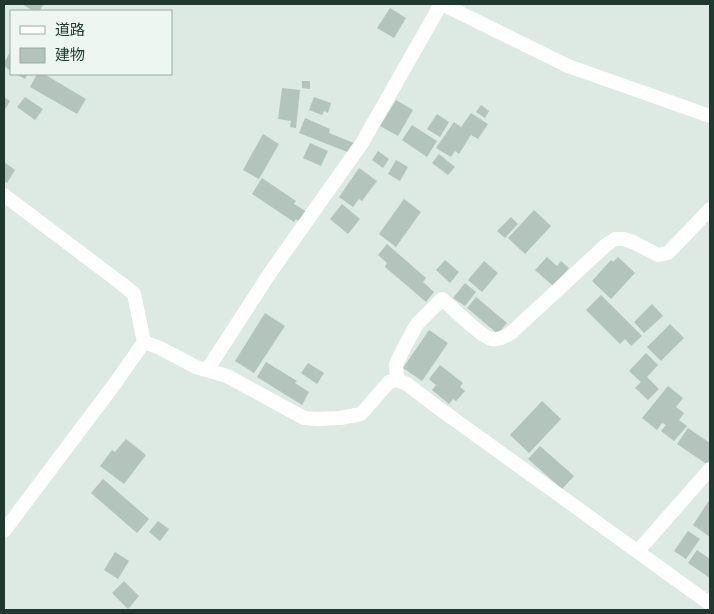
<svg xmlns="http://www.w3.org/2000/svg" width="714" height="614" font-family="'Fira Sans','Noto Sans JP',sans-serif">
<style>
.building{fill:#b2c4bc}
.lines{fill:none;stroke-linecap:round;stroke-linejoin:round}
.minor{stroke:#fff;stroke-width:14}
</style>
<rect width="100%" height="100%" fill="#dde9e3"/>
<path class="building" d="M22,4H44L39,11H33Z
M390,8L406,18L394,38L377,28Z
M11,50V71L4,66V63Z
M16,74H28L25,79Z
M37,74H44L86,99L77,114L30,87Z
M302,81H310V89L302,88Z
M282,88L300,90L296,128L290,127L291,121L278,119Z
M4,97L10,101L4,111Z
M25,97L43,109L35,120L17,107Z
M314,97L331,103L328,113L324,111L322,115L309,110Z
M396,100L413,110L398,136L380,126Z
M481,105L489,111L485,118L476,112Z
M471,113L488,124L478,139L471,135L459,154L455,151L451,157L436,148L454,122L461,127Z
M437,114L449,122L440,137L427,129Z
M305,118L330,129L329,133L354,143L350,153L299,133Z
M412,125L437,141L427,157L402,140Z
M263,134L279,144L259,179L243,170Z
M310,143L328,151L321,166L303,158Z
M378,151L389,159L383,168L372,160Z
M439,154L455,167L448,175L432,163Z
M396,160L408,167L400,181L388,174Z
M4,162L15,170L7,183L4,181Z
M359,168L377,181L362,201L359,199L353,207L339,197Z
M262,178L296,201L294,204L307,212L300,222L296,219L294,222L252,194Z
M404,199L421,212L396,247L379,234Z
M342,204L360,219L348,234L330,219Z
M534,210L551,226L525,254L508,238Z
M511,217L518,224L505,238L497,231Z
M387,244L426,278L423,282L434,292L426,302L385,267L387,263L378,255Z
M547,257L557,266L561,261L569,268L553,286L535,270Z
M618,257L635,273L611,299L592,281L611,260L613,262Z
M445,260L459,272L450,283L436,270Z
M484,261L498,273L482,292L468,280Z
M465,283L476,292L465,306L453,298Z
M601,295L642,336L631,346L625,339L620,344L586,310Z
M476,297L507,323L498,334L467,308Z
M652,304L663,316L644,333L634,322Z
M265,313L285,326L254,373L235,361Z
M670,324L684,338L661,361L647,347Z
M429,330L448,343L422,381L403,368Z
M646,353L658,365L647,377L659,389L648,400L635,388L641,382L629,371Z
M266,362L297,381L295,383L309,392L302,405L257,377Z
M308,363L324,373L317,384L301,373Z
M440,365L463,383L460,387L465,391L456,401L453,399L449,404L432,390L436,385L429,379Z
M668,386L683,398L676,407L684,413L679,420L687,426L674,441L661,431L666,425L662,423L657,430L642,418Z
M542,401L561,419L529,453L510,435Z
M688,428L710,443V462L708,465L677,444Z
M126,439L146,455L124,484L100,466L112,450L115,452Z
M540,446L574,476L562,489L528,459Z
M103,479L149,519L137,533L91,493Z
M710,499V537L693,525Z
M158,521L169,529L160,541L149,532Z
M688,531L700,539L686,559L674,551Z
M697,550L710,559V578L688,563Z
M115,552L129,561L118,579L104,570Z
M124,581L139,596L128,609L112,593Z"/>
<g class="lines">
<path class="minor" d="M442,4L568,66L710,116
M4,195L122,284L134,294L144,342L116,382L4,531
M144,342L160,348L196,367L227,376L304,418L317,419L340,418L361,414L389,382L397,380L407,384L433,404L710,604
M207,370L270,273L362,143L441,4
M397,380L396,364L407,342L417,324L442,299C452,307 481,337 492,339C500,340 505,336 511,333L606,245L615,239H624L633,242L658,255L668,253L710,209
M638,551L710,469"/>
</g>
<rect width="714" height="614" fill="none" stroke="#1f3931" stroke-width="10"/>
<rect x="10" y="10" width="162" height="65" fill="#edf6f1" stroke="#9baaa4"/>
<rect x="20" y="26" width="25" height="8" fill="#ffffff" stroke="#9baaa4"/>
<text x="55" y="35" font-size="15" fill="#1f3931">道路</text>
<rect x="20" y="48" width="25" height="15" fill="#b2c4bc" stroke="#9baaa4"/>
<text x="55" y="60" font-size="15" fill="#1f3931">建物</text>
</svg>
